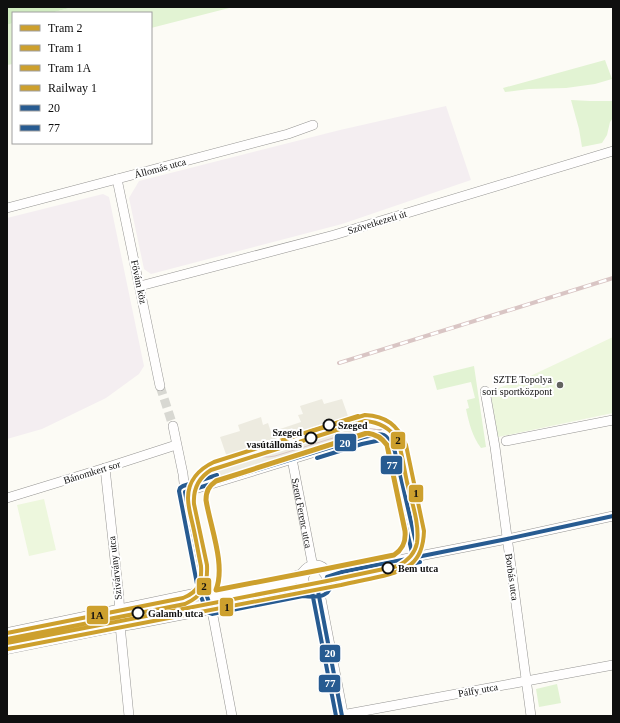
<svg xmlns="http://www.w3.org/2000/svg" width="620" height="723" font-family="'Times New Roman',serif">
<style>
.industrial{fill:#f4eef1}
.green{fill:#e2f3d3}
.forest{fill:#d1ecc1}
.pitch{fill:#edf7dd}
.plaza{fill:#edebe0}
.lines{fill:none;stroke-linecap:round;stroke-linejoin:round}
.minor-tunnel{stroke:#d8d8d2;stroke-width:9;stroke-dasharray:9 4.5;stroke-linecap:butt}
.minor-casing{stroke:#969593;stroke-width:10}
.tertiary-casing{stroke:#969593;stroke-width:13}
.minor{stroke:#fffefe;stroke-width:9}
.tertiary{stroke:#fffefe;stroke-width:12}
.tram{stroke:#d9c5c4;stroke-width:1}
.rail-casing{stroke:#d9c5c4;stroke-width:4}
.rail{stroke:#fff;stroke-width:2.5;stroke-dasharray:8;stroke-linecap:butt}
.bus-1-casing{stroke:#fff;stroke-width:7}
.bus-2-casing{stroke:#fff;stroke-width:7}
.bus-1{stroke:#275b91;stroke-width:4}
.bus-2{stroke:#275b91;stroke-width:4}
.rail-1-casing{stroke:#fff;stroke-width:8}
.rail-1{stroke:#cda02d;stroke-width:5}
.tram-1-casing{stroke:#fff;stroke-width:7}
.tram-2-casing{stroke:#fff;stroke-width:7}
.tram-3-casing{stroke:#fff;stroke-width:7}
.tram-1{stroke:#cda02d;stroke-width:4}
.tram-2{stroke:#cda02d;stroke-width:4}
.tram-3{stroke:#cda02d;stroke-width:4}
.poi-dot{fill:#626260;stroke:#fff;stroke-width:1.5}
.stop-dot{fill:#fff;stroke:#0f0f0f;stroke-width:2}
.labels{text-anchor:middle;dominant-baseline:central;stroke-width:4;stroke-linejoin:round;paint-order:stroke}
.street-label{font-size:10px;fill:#0f0f0f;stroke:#fff}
.poi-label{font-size:10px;fill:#0f0f0f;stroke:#fff;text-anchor:end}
.stop-label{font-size:10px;font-weight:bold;fill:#0f0f0f;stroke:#fff;text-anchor:start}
.line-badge{stroke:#fff;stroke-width:1.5}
.badge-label{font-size:11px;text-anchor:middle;font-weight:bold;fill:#fff}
.pale-badge-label{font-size:11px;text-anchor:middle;font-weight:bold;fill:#111}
</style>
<rect width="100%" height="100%" fill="#fcfbf5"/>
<path class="industrial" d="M446,106L471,180L342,224L151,274L144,269L129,198L139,181L340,130Z
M103,194L109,197L144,366L139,374L106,398L42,429L7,439V218Z"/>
<path class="green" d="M73,7H233L151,28V13H51Z
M13,23V64L7,65V25Z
M605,60L612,79L595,84L566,88L529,89L505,92L503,88Z
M571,100L590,101H613V118L610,122L607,135L602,143L582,147L579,129Z
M474,366L486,447L481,448C472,436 469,423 466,409L469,408L467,400L475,398L471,382L437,390L433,376Z
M557,684L561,703L539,707L536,689Z"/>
<path class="forest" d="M7,7H73L51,13H13V23L7,25Z"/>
<path class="pitch" d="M613,337V413L498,437L490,391L524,379Z
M44,499L56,550L29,556L17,505Z"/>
<path class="plaza" d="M322,399L324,404L342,399L355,436L203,484L204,478L208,474L215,470L230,466L220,437L240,431L238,425L261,417L263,425L268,423L271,432L301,422L298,415L303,414L300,406Z"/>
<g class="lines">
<path class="minor-tunnel" d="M160,386L173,426"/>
<g class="minor-casing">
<g id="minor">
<path d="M117,179L160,386"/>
<path d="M7,208L288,134L313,125"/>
<path d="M140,286L334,235L613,151"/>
<path d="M485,391L495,447L531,716"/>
<path d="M173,426L183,474L185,492L204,588L213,616L232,716"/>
<path d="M506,441L613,420"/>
<path id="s1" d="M292,459L313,567"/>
<path d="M105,468L119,597L120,625L129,716"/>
<path d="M185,492L364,437C384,432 388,432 395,452L419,556"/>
<path d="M7,498L105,468L176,445"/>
<path d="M327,577L342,572L409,558L507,539L613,516"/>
<path d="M342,715L613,665"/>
</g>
</g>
<g class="tertiary-casing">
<path id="tertiary" d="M318,591L342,716
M7,634L193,595L205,594L224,595L272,585L303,575
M7,648L120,625L133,623L293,592C298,591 302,590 306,590C314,591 324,594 327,583C328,579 328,576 326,573C316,555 289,578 310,590"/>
</g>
<use href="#minor" class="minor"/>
<use href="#tertiary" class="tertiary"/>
<path class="tram" d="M252,456L268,457L275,456L362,429C385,426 395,439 402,459"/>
<g class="rail-casing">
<path id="rail" d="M339,363L613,278"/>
</g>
<use href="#rail" class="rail"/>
<g class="bus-1-casing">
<path id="bus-1" d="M185,492L364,437C384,432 387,432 395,452L419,556
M185,492L204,588L211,608
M318,591L342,716
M211,608L303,590H320L325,586L327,577L342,572L507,539L613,516"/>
</g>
<g class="bus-2-casing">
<path id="bus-2" d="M317,458L362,444L381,440C386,443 388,448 389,454L413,557
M217,475L183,486L180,488L179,491L198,589L207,612L212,614L303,596C320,598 332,597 333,577
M329,583L344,578L420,562
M312,592L336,716"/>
</g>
<use href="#bus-1" class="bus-1"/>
<use href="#bus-2" class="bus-2"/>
<g class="rail-1-casing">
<path id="rail-1" d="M367,433C376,434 382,438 387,445L405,531C406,542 403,549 394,555L325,569L216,590C226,565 210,526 206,500C206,491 209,486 216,481Z"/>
</g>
<use href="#rail-1" class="rail-1"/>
<g class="tram-1-casing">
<path id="tram-1" d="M7,639L185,604C203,596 208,584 207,565L194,504C193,489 198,478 211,470L365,421C380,422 390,428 398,440C402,454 404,468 407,482C411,500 420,524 417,543C415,554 407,561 398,566L327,581L7,643"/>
</g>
<g class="tram-2-casing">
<path id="tram-2" d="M8,649L341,585C353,582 366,580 378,577C406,571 423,564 424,531L406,445C398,425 386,416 365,415L309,432"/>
</g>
<g class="tram-3-casing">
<path id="tram-3" d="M7,633L183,598C199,592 202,582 201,566C198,552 196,539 193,526C191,517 188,507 188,498C188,481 199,469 214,462L358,416"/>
</g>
<use href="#tram-1" class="tram-1"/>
<use href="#tram-2" class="tram-2"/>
<use href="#tram-3" class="tram-3"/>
</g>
<circle class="poi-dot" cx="560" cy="385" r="4"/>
<g class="stop-dot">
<circle cx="329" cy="425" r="5.5"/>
<circle cx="311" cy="438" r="5.5"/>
<circle cx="388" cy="568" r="5.5"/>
<circle cx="138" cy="613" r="5.5"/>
</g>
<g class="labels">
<g class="street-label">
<text transform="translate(160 168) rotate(-15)">Állomás utca</text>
<text transform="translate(377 222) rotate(-17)">Szövetkezeti út</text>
<text transform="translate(139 282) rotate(78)">Fővám köz</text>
<text transform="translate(92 472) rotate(-17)">Bánomkert sor</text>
<text stroke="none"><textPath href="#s1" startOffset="55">Szent Ferenc utca</textPath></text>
<text transform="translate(115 568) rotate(-96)">Szivárvány utca</text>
<text transform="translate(512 577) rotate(82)">Borbás utca</text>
<text transform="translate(478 690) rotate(-10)">Pálfy utca</text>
</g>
<g class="poi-label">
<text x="552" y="379">SZTE Topolya<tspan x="552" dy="12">sori sportközpont</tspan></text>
</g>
<g class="stop-label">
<text x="338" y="425">Szeged</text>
<text x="302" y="432" text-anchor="end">Szeged<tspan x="302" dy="12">vasútállomás</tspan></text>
<text x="398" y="568">Bem utca</text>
<text x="148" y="613">Galamb utca</text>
</g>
</g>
<g class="line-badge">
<rect x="390" y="431" width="16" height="19" rx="4" fill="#cda02d"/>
<rect x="334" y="433" width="23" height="19" rx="4" fill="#275b91"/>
<rect x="380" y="455" width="23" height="20" rx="4" fill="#275b91"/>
<rect x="408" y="484" width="16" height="19" rx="4" fill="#cda02d"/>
<rect x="196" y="577" width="16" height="19" rx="4" fill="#cda02d"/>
<rect x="219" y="597" width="15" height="20" rx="4" fill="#cda02d"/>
<rect x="86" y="605" width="23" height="20" rx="4" fill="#cda02d"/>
<rect x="319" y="644" width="22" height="19" rx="4" fill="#275b91"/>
<rect x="318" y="674" width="23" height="19" rx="4" fill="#275b91"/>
</g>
<g class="badge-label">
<text x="345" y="447">20</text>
<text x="392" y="469">77</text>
<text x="330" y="657">20</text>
<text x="330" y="687">77</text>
</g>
<g class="pale-badge-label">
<text x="398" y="444">2</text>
<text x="416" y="497">1</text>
<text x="204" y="590">2</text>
<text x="227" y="611">1</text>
<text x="97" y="619">1A</text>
</g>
<rect width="620" height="723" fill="none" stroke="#0f0f0f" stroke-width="16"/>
<rect x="12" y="12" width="140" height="132" fill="#ffffff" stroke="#9f9f9f"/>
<rect x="20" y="25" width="20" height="6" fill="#cda02d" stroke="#9f9f9f"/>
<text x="48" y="32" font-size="12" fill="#0f0f0f">Tram 2</text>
<rect x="20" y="45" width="20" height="6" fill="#cda02d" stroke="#9f9f9f"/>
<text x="48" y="52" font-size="12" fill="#0f0f0f">Tram 1</text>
<rect x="20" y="65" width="20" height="6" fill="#cda02d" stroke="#9f9f9f"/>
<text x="48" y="72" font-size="12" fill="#0f0f0f">Tram 1A</text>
<rect x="20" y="85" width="20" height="6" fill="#cda02d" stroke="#9f9f9f"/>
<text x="48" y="92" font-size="12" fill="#0f0f0f">Railway 1</text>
<rect x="20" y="105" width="20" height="6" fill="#275b91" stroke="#9f9f9f"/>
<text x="48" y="112" font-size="12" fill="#0f0f0f">20</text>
<rect x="20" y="125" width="20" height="6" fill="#275b91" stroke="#9f9f9f"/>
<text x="48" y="132" font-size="12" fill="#0f0f0f">77</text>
</svg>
